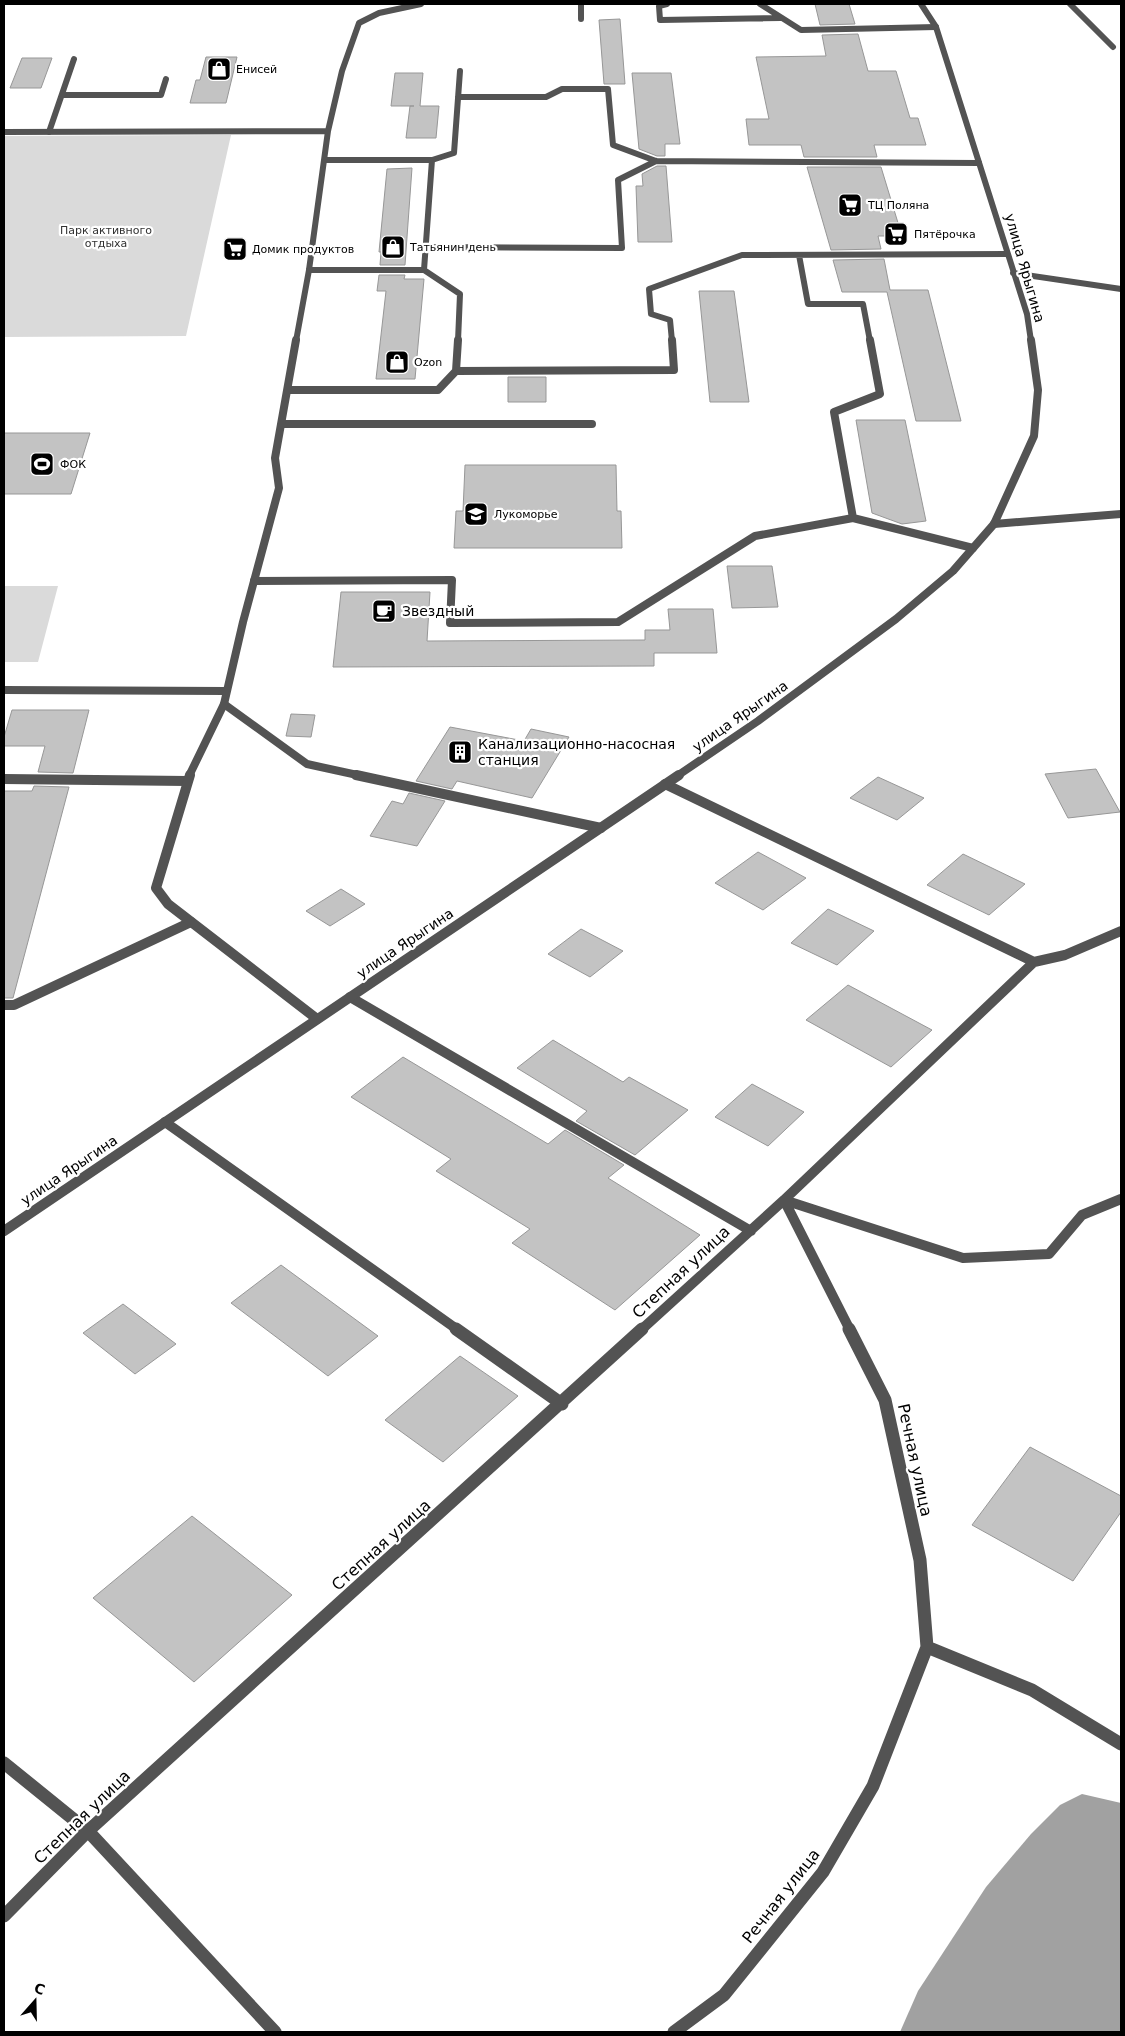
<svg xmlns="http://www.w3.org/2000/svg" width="1125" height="2036" font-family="'DejaVu Sans',sans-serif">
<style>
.green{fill:#dadada}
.water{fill:#a1a1a1}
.building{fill:#c3c3c3;stroke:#979797}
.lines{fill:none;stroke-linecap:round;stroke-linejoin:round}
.service-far3{stroke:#535353;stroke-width:6}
.service-far2{stroke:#535353;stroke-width:8}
.service-far1{stroke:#535353;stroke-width:10}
.service{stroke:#535353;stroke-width:13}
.minor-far2{stroke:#535353;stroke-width:6}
.minor-far1{stroke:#535353;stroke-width:8}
.minor{stroke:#535353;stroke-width:10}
.tertiary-far2{stroke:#535353;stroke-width:6}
.tertiary-far1{stroke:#535353;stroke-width:8}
.tertiary{stroke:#535353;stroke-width:10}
.labels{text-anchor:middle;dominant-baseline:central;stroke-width:4.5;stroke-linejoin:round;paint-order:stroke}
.far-poi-label{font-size:11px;fill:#000;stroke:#fff;text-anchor:start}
.far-park-label{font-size:11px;fill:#313131;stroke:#fff}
.street-label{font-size:14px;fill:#000;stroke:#fff}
.poi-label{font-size:14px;fill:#000;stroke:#fff;text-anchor:start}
.near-street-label{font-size:16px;fill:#000;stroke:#fff}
</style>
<rect width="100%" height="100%" fill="#fff"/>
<path class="green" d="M231,135L186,336L4,337V136Z
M4,586H58L38,662H4Z"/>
<path class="water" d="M1082,1794L1121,1803V2032H900L918,1991L986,1887L1031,1834L1060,1805Z"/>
<path class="building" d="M815,4H849L855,24L820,25Z
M620,19L625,84H604L599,20Z
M858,34L868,71H896L910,118H918L926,145H874L877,157H804L801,145H749L746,119H769L756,57L826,56L822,35Z
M206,57H237L226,103H190L196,80H200Z
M22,58H52L41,88H10Z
M395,73H423L420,106H439L436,138H406L410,106H414H391Z
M632,73H671L680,144H665V156H657L639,149Z
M657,166H666L672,242H638L636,186H643L642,174Z
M807,167H881L902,236H878L881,249L831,250Z
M412,168L405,265H380L381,252H379L387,169Z
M884,259L890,290H928L961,421H916L887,292H842L833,260Z
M379,275H405L404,279H424L415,379H376L386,291H377Z
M699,291H734L749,402H710Z
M508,377H546V402H508Z
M856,420H905L926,521L902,524L872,513Z
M4,433H90L71,494H4Z
M465,465H616L617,511H621L622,548H454L456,511H463Z
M727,566H772L778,607L732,608Z
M341,592H430L427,641L645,640V630H670L668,609H713L717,653H654V666L333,667Z
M12,710H89L73,773L38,772L45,746H4V737Z
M291,714L315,715L311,737L286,736Z
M450,727L524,741L531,729L569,737L532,798L457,781L452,789L416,781Z
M1096,769L1120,812L1068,818L1045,774Z
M878,777L924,798L897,820L850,798Z
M34,786L69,787L13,998H4V791H32Z
M409,793L445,801L417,846L370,836L392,801L403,804Z
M758,852L806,878L763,910L715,883Z
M963,854L1025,884L989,915L927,885Z
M341,889L365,904L330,926L306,911Z
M828,909L874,931L837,965L791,943Z
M581,929L623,951L590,977L548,954Z
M848,985L932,1030L891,1067L806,1020Z
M553,1040L623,1082L629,1077L688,1110L635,1155L576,1121L587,1111L517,1068Z
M403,1057L548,1144L565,1130L624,1165L608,1178L700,1235L615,1310L512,1243L530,1229L436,1171L451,1159L351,1097Z
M752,1084L804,1112L768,1146L715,1117Z
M281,1265L378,1336L328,1376L231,1303Z
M123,1304L176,1344L135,1374L83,1333Z
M460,1356L518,1396L443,1462L385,1420Z
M1030,1447L1121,1496V1512L1073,1581L972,1525Z
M192,1516L292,1595L194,1682L93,1598Z"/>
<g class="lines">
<path class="service-far3" d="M581,4V19
M667,4L659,6L660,20L781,18
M760,4L801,30L936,27
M1070,4L1113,47
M62,95H161L166,79
M458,97H546L562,89H608L613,145L656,161L979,163
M49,132L74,59
M325,160H432L424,270L460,294L458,341
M432,160L454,153L460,71
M426,247L622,248L618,180L656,161
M799,255L808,304H863L870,341
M309,270H424
M672,341L670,320L651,314L649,289L742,255L1007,254"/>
<path class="service-far2" d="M870,340L880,394L834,412L853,518L973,548
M456,371L674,370L672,340
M288,390H438L456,371L458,340
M282,424H592
M254,581L452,580L450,623L618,622L755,536L853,518
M224,704L307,764L362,776"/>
<path class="service-far1" d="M356,775L601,828
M4,779L187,781
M1034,962L1065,955L1121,931
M350,997L751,1231
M4,1005H14L191,922
M165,1122L458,1330
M784,1200L963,1258L1049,1254L1082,1215L1121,1199
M784,1200L850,1330
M641,1330L784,1200L1034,962L665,784"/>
<path class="service" d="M456,1329L562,1404
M927,1647L1032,1690L1121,1744
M4,1763L88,1831L275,2032
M4,1916L88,1831L642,1329
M674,2032L724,1995L823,1872L873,1786L927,1647L920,1560L885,1400L849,1329"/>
<path class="minor-far2" d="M4,132L328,131
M1013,273L1121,289
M296,341L309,270L328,131L342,71L359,23L379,13L421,4"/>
<path class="minor-far1" d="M994,524L1121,514
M4,690L226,691
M189,776L224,704L243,622L279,488L275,458L296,340"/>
<path class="minor" d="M190,775L156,888L168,904L317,1019"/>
<path class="tertiary-far2" d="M921,4L936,27L1027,314L1031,341"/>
<path class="tertiary-far1" d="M677,776L758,721L896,619L953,571L994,524L1034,436L1038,390L1031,340"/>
<path class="tertiary" d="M4,1231L679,775"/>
</g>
<defs>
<g id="shop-square" transform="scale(1.25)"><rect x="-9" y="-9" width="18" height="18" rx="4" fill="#000" stroke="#fff"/><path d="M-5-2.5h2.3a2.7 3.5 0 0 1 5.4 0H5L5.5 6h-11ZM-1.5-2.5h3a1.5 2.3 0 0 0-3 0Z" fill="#fff"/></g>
<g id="supermarket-square" transform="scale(1.25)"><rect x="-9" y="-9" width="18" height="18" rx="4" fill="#000" stroke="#fff"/><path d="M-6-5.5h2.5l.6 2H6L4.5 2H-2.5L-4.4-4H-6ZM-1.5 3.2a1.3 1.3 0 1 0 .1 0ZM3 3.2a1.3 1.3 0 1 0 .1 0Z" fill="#fff"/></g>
<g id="stadium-square" transform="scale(1.25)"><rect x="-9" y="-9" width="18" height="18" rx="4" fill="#000" stroke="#fff"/><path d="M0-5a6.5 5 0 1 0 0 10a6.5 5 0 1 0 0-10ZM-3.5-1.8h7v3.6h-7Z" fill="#fff"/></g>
<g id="school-square" transform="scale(1.25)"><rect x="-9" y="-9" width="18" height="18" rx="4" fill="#000" stroke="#fff"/><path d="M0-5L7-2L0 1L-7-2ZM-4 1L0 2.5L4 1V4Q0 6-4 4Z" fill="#fff"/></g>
<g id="cafe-square" transform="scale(1.25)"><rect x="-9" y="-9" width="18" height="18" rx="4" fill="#000" stroke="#fff"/><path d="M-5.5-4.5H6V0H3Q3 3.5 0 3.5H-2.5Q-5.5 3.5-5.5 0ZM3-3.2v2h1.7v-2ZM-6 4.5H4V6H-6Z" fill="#fff"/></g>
<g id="building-square" transform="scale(1.25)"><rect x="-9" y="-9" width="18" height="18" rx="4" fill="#000" stroke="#fff"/><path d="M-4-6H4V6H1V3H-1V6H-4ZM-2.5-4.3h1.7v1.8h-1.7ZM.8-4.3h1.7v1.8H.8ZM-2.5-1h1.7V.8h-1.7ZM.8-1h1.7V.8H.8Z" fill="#fff"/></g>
</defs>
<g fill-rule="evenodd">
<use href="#shop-square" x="219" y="69"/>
<use href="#supermarket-square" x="850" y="205"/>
<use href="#supermarket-square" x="896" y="234"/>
<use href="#shop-square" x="393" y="247"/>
<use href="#supermarket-square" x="235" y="249"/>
<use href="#shop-square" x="397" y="362"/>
<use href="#stadium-square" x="42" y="464"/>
<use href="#school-square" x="476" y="514"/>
<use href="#cafe-square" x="384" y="611"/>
<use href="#building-square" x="460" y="752"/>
</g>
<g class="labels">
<g class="far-poi-label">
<text x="236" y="69">Енисей</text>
<text x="868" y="205">ТЦ Поляна</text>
<text x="914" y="234">Пятёрочка</text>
<text x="410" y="247">Татьянин день</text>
<text x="252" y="249">Домик продуктов</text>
<text x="414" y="362">Ozon</text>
<text x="60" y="464">ФОК</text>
<text x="494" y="514">Лукоморье</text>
</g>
<g class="far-park-label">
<text x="106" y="230">Парк активного<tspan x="106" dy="13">отдыха</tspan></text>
</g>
<g class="street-label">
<text transform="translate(1025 268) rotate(74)">улица Ярыгина</text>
<text transform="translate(740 716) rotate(-35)">улица Ярыгина</text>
<text transform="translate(405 943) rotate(-34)">улица Ярыгина</text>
<text transform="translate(69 1170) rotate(-34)">улица Ярыгина</text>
</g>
<g class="poi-label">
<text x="402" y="611">Звездный</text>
<text x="478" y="744">Канализационно-насосная<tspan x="478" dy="16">станция</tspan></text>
</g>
<g class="near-street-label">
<text transform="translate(681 1272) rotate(-43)">Степная улица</text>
<text transform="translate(915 1460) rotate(78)">Речная улица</text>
<text transform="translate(381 1545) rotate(-42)">Степная улица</text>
<text transform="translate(82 1817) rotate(-44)">Степная улица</text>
<text transform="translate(781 1896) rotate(-52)">Речная улица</text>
</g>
</g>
<rect width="1125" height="2036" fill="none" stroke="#000000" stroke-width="10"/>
<g transform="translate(35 2001) rotate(20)" stroke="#ffffff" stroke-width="4" paint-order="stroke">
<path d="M0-4L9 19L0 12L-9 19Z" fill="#000000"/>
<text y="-8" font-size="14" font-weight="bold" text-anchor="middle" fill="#000000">С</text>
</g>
</svg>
